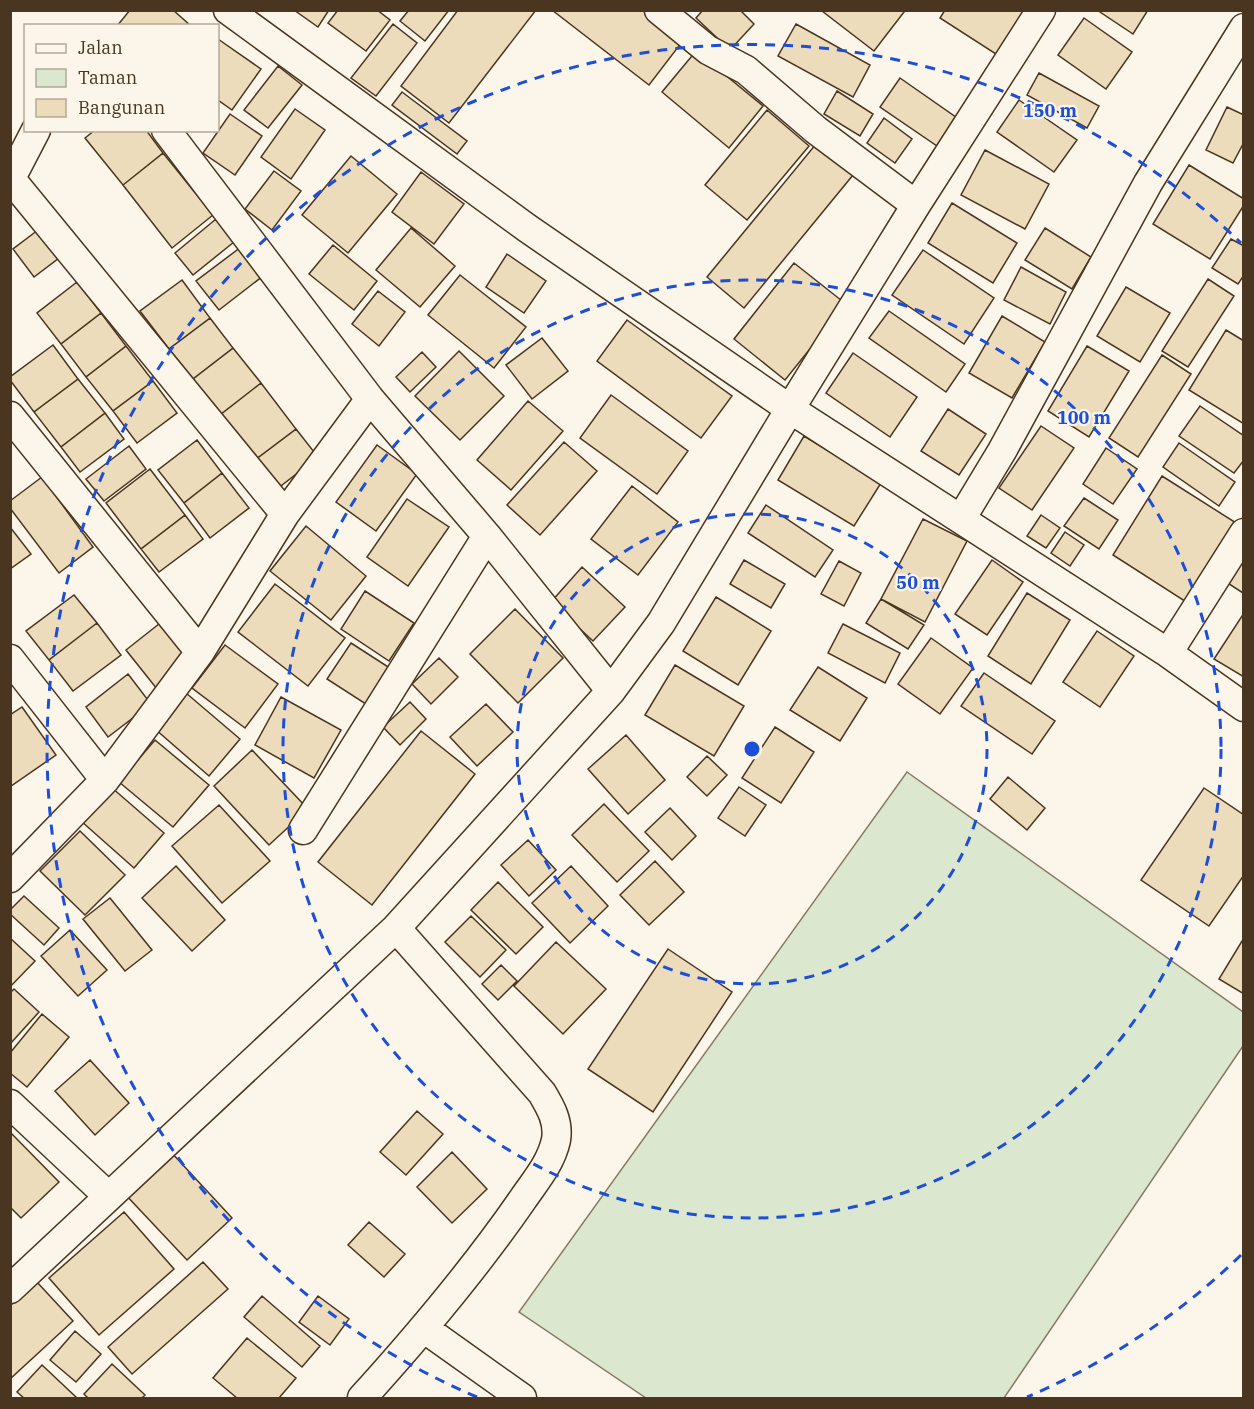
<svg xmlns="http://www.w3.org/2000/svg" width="1254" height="1409" font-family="'IBM Plex Serif',serif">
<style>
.green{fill:#dce7d0;stroke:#887966;stroke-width:1.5}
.building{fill:#ecdcbc;stroke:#4a3520;stroke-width:1.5}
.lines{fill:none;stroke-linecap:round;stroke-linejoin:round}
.street-casing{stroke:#4a3520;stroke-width:31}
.street{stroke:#fbf6e9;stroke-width:28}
.ring{fill:none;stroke:#1d4ed8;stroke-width:3;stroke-dasharray:10 8}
.centre{fill:#1d4ed8;stroke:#fbf6e9;stroke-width:3}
.ring-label{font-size:18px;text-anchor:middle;font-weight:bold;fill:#1d4ed8;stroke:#fbf6e9;stroke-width:4.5;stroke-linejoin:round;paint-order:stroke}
</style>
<rect width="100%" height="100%" fill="#fbf6e9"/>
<path class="green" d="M907,772L1243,1012V1046L1004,1398H646L519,1312Z"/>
<path class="building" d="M130,10H173L191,26H117Z
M294,10H329L318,27Z
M338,10H377L390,20L366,51L328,23Z
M409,10H449L425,41L400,21Z
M458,10H536L449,123L401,86Z
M552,10H642L682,42L649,85Z
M703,10H740L754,24L730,50L696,18Z
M902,10L904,12L874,51L822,11Z
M945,10H1028L999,56L940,18Z
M1097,10H1148L1133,34Z
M1084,18L1132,52L1106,89L1058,55Z
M393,24L417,43L376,96L351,78Z
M796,24L870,65L853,97L778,56Z
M218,39L261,69L232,110L218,100Z
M696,51L763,106L729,148L662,92Z
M278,66L302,85L268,128L244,110Z
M1039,73L1099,106L1087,128L1027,95Z
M900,78L960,120L940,148L880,107Z
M837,91L873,114L860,136L824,114Z
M402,92L467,141L457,154L392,105Z
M1019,100L1077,140L1054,172L997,132Z
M1227,107L1244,115V142L1233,163L1206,150Z
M295,109L325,130L291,179L261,157Z
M767,110L809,146L747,220L705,185Z
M230,114L262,136L235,175L203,153Z
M884,118L912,139L895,163L867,143Z
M95,130H146L163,153L123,185L85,138Z
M816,144L853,175L744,308L707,277Z
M985,150L1049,184L1025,229L961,195Z
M163,153L213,215L172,248L123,185Z
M351,156L397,194L348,253L302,215Z
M1189,165L1244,199V205L1210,259L1153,224Z
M274,171L301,191L272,230L245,209Z
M421,172L464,204L434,244L392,212Z
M952,203L1017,243L993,283L928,243Z
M216,219L234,242L193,275L175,253Z
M411,228L455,266L420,307L376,270Z
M1045,228L1091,257L1072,289L1025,260Z
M38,230L59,258L34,277L13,249Z
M1231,239L1244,246V275L1238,284L1212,268Z
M333,245L377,281L354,310L309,274Z
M241,247L263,276L219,310L196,281Z
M923,250L994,298L964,344L892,295Z
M507,254L546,281L524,313L486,287Z
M794,263L846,304L785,380L734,339Z
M1021,267L1066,292L1050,324L1004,300Z
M460,275L526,327L494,368L428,315Z
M1208,279L1234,296L1188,367L1162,351Z
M182,280L210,318L169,349L140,311Z
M77,282L101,313L61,344L37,313Z
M1126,287L1170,313L1140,362L1097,336Z
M378,291L405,312L379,346L352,324Z
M889,311L965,364L946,392L869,338Z
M101,313L126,346L86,377L61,344Z
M1002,316L1045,342L1012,398L969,373Z
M210,318L233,348L193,379L169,349Z
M627,320L732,396L701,438L597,361Z
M1226,330L1244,341V424L1189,390Z
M542,338L568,371L532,399L506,365Z
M53,345L78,379L34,412L10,380V377Z
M126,346L153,381L113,411L86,377Z
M1087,346L1129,371L1089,437L1048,411Z
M233,348L261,383L220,415L193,379Z
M459,351L504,396L460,440L415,396Z
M422,352L436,367L410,392L396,377Z
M853,353L917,397L890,437L826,393Z
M1162,355L1191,374L1138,457L1109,438Z
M78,379L105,413L61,447L34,412Z
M153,381L177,413L137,443L113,411Z
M261,383L296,429L255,460L220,415Z
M611,395L688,451L657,494L580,438Z
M528,401L563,431L511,490L477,460Z
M1200,406L1244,436V460L1234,473L1179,436Z
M948,409L986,434L959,475L921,451Z
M105,413L124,439L80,472L61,447Z
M1041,426L1074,448L1032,510L999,488Z
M296,429L318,457L277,489L255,460Z
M804,436L881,483L854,526L778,480Z
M197,440L222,473L184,503L158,470Z
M564,442L597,471L540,535L507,505Z
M1179,443L1235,482L1219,506L1163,467Z
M377,445L417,474L376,531L336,502Z
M129,446L146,469L104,501L86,479Z
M1106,448L1137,469L1113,504L1083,484Z
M150,469L185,515L141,549L106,503Z
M222,473L249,508L210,538L184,503Z
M1162,476L1244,528L1194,607L1113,555Z
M42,477L93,547L59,573L10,508V501Z
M632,486L678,522L638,575L591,539Z
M1084,498L1118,520L1099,549L1064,526Z
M407,499L449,527L408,586L367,557Z
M766,505L833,550L815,577L748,533Z
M185,515L203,539L159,572L141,549Z
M1041,515L1060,528L1046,548L1027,536Z
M923,519L967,541L925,622L881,599Z
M306,526L366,576L331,620L270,571Z
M10,527L31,554L10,569Z
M1065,532L1084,545L1070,566L1051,553Z
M1244,548V592L1243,593L1223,580Z
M744,560L785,584L771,608L730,584Z
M992,560L1023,582L987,635L955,614Z
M839,561L861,573L844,606L821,594Z
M582,567L625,607L593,641L551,602Z
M275,584L345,638L308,686L238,632Z
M365,591L414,623L389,661L341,629Z
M1027,593L1070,620L1031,684L988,656Z
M74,595L97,623L49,660L26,631Z
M716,597L771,631L738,685L683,651Z
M881,599L924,625L908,649L866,623Z
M515,609L563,658L518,703L470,654Z
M1244,613V677L1214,659Z
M164,620L194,659L157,689L126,650Z
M97,623L121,655L73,691L49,660Z
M843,624L900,653L885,683L828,653Z
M1097,631L1134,656L1100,707L1063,682Z
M931,638L973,668L940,714L898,684Z
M351,643L396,672L372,708L327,679Z
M225,645L278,684L245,728L192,688Z
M439,658L458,677L431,704L412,684Z
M675,665L744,706L714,756L645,715Z
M818,667L867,698L840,741L790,710Z
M984,673L1055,721L1032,754L961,706Z
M128,674L151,704L108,737L86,707Z
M186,693L240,739L209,776L155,729Z
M281,697L341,730L314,778L255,745Z
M410,702L426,719L400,745L383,727Z
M486,704L513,732L477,766L450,737Z
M22,707L56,755L11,786L10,715Z
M775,727L814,752L781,803L742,778Z
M421,731L475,774L372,905L318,862Z
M626,735L665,780L628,814L588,769Z
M155,740L209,785L173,827L119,782Z
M252,750L308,809L269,845L214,786Z
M707,756L727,775L707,796L687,777Z
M1008,777L1045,808L1027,830L990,799Z
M111,787L164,833L134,868L81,821Z
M739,787L766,805L745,836L718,818Z
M1204,788L1244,815V875L1209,926L1141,880Z
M604,804L649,851L617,882L572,835Z
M219,805L270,861L222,903L172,846Z
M670,808L696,836L672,860L645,832Z
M80,831L125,875L85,915L40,871Z
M528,840L556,870L529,896L501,865Z
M655,861L684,892L649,925L620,895Z
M176,866L225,920L192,951L142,898Z
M571,866L608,906L570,943L532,903Z
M498,882L543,927L516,954L471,910Z
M24,896L59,928L44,945L10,914V910Z
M110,898L152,950L125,971L83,919Z
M471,916L506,950L480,977L445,942Z
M70,930L107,970L78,996L41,956Z
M10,938L35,961L10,987Z
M1242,941L1244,942V994L1219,979Z
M556,942L606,989L563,1034L514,986Z
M668,949L732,992L653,1112L588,1069Z
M501,965L517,981L498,1000L482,984Z
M14,989L39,1012L10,1044V993Z
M42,1014L69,1037L27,1087L10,1073V1053Z
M90,1060L129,1103L95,1135L55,1091Z
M417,1111L443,1134L406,1175L380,1152Z
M10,1132L59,1182L21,1218L10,1207Z
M170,1151L232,1218L187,1260L124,1193Z
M452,1152L487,1189L452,1223L417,1187Z
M124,1212L174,1269L99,1335L49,1278Z
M369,1222L405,1254L384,1277L348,1245Z
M203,1262L228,1289L132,1374L108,1347Z
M36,1281L73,1321L10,1379V1306Z
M262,1296L320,1346L302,1367L244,1317Z
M318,1296L349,1319L330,1345L299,1322Z
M75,1331L101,1354L76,1382L50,1360Z
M247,1338L296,1378L279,1398H237L213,1378Z
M112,1364L145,1395L142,1398H88L84,1394Z
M42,1365L77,1398H24L17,1392Z"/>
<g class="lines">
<g class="street-casing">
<path id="street" d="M228,10L527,228L790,409L1168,653L1244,707
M659,10L708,50L746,70L816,130L916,205
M166,130L370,399L487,536L611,691
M11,179L285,514
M10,180L36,130
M10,416L200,652
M961,519L1002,451L1148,183L1244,28
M1168,653L1244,533
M10,659L105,780L200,652L285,514L370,399
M303,830L487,536
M10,878L105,780
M10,1104L108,1196
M10,1289L396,928L611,691L661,623L790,409L916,205L1041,10
M425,1329L522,1398
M362,1398C419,1335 474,1270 523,1199C536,1180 551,1163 556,1140C559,1122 551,1108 542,1093L396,928"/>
</g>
<use href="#street" class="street"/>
</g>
<g class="ring">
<circle cx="752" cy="749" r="235"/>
<circle cx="752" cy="749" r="469"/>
<path d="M1241 1255A704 704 0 0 1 1027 1397M477 1397A704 704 0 1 1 1241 243"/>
</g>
<circle cx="752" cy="749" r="9" class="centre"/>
<g class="ring-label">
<text x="1050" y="117">150 m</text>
<text x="1084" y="424">100 m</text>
<text x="918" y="589">50 m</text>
</g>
<rect width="1254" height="1409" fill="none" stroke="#4a3520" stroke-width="24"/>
<rect x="24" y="24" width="195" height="108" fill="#fbf6e9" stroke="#b4a999" stroke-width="1.5"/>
<rect x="36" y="44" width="30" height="9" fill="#fbf6e9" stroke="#b4a999" stroke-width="1.5"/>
<text x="78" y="54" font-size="18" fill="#4a3520">Jalan</text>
<rect x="36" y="69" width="30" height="18" fill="#dce7d0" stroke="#b4a999" stroke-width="1.5"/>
<text x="78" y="84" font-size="18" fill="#4a3520">Taman</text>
<rect x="36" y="99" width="30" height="18" fill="#ecdcbc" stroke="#b4a999" stroke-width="1.5"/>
<text x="78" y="114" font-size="18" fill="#4a3520">Bangunan</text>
</svg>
